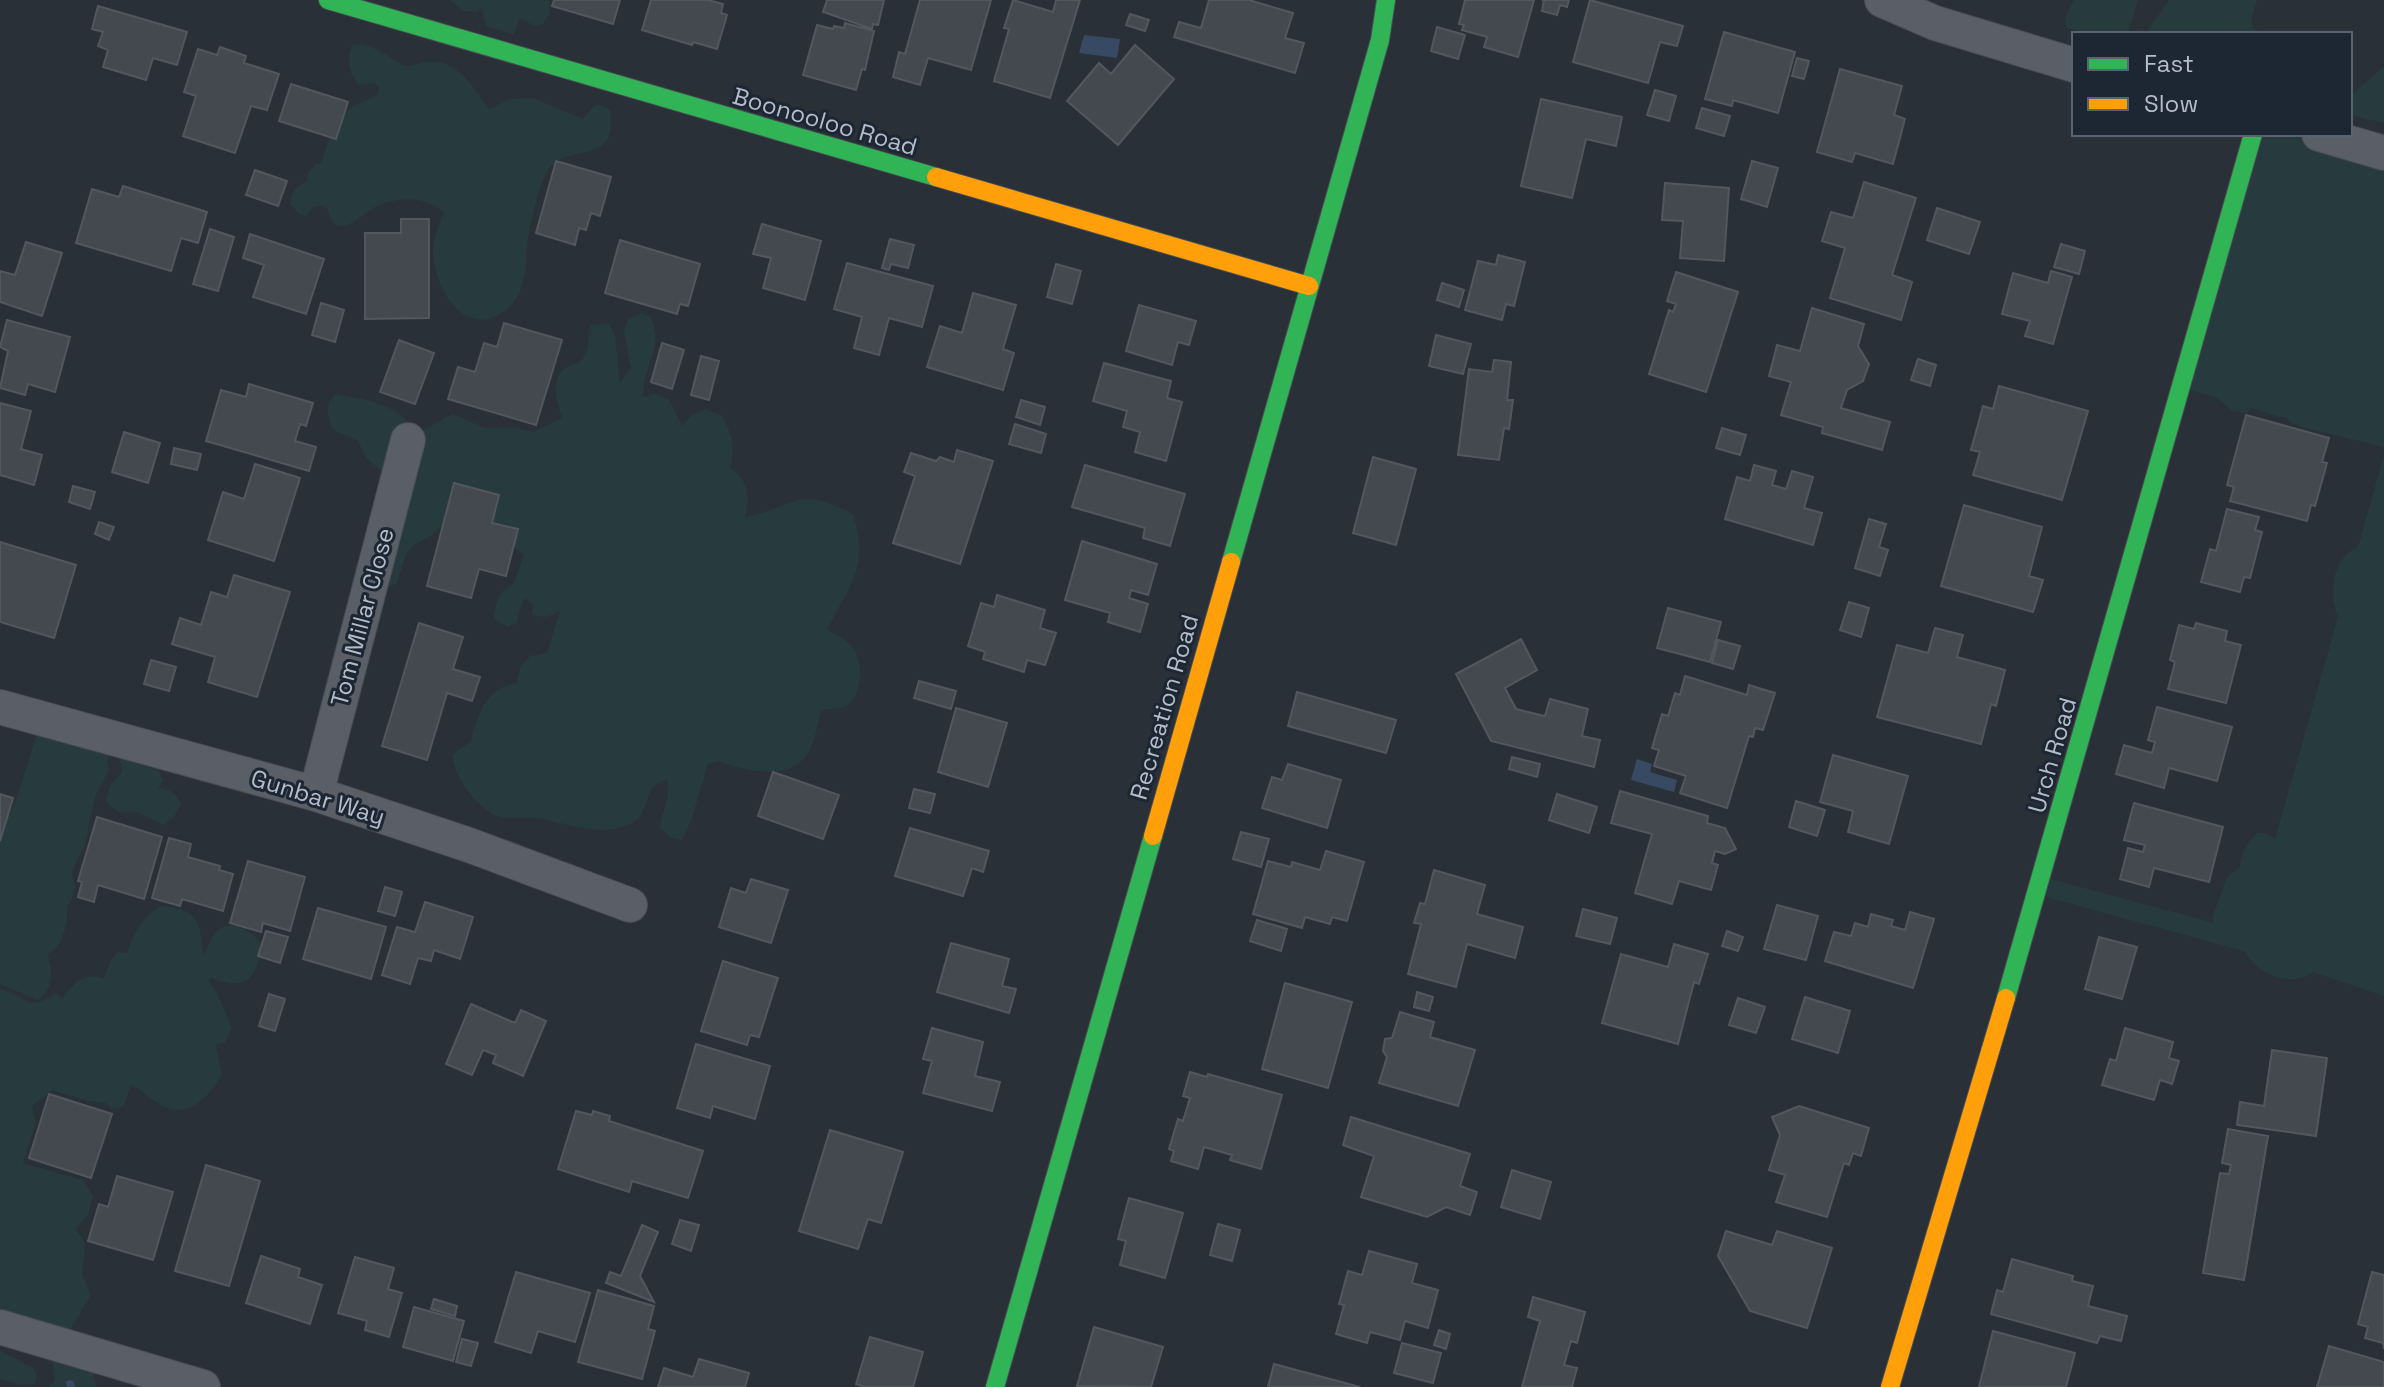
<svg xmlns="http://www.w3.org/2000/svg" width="2384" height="1387" font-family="'Space Grotesk',sans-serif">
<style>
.green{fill:#273a3e}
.water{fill:#384963}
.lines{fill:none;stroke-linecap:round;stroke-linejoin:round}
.stream{stroke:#384963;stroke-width:8}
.building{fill:#444950;stroke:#52575f;stroke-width:2}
.street-casing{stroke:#484c53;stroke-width:36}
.fast-casing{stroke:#484c53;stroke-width:20}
.slow-casing{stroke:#484c53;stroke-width:20}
.street{stroke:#5a5e66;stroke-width:34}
.fast{stroke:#30b455;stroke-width:18}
.slow{stroke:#ff9f0a;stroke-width:18}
.labels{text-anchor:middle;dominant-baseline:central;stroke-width:6;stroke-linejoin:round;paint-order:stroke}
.street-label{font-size:24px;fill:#b4bcc9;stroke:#1d2633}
</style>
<rect width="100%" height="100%" fill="#2a3038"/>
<path class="green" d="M449,0H550L549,14L543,24L535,26L519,18L514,35L486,26L482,8L477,12L464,11Z
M2074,0H2138L2128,34H2090L2066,28L2065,18Z
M2169,0H2257L2251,19L2254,29L2267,34H2145Z
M359,44C381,47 389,60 408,67C450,49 467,78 489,109L511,99L533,98L583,119L595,105L604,106L611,111C610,118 612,130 609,136C600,159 565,147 548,170C538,186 529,228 527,247C526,268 525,294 507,309C466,343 435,289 433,254C432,238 439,227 444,213C429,196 397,197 377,206C363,213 334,246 328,209L320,205L312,208L306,216L299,214L290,204C292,191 296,187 307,181L308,173L316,164H321C327,145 332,124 348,110C356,103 369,101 378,94L379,87L374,83L360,85C349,75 346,59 352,45Z
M2384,66V123L2350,115V96Z
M2253,134H2319L2384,153V447L2303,427L2291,423L2288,419L2251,408L2248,413L2232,411L2217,398L2181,387Z
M641,313L650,316C666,345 642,367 643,397L656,394L669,400L682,426L692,415L705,409L722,416C733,437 735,444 730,468C749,480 750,497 745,517C798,507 795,484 853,514C870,567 850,585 827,629C835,635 848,640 853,648C864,662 863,696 846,706C840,709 829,709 821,710C818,722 816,736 811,748C794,784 746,771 718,761L708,764L692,818L682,840L671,838L660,828C662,810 671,797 667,779C663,781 659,782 656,784C644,795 649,815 630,824C599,839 564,821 533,818C522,816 507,820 497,816C476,807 452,775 453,754L471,741C478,714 486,687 516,684L521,666L530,656L547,653L560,611L547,617L532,615L533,604L525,598L519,610L517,623L508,627L494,619C496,604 497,591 513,585L524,555L497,534L489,512L455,516L429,537L413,546L406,554L397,583L389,587L381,584L389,477L366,458L358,441L333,430C327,415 325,407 335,394C363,399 400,404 415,431C431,430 439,419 453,414L485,428H516L533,432L562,418C557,401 548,375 569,366C574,364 581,363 584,357C589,349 588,334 591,325L609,323L615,336L620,382L631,368L624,332L628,319Z
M2384,455V996L2313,972C2290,989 2258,974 2244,951L2046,897L2051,879L2214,923L2212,918L2227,878L2240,866C2242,851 2246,844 2257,833H2265L2275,839L2338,617C2328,594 2332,557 2358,547Z
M42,719L114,738L107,762L109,770L95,797L85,844L72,871L75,887L71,901L67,906V923L61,941L53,951L47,954C54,970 53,990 38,1000L0,984V829L15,803Z
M121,753L138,760L140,764L158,770L163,781L158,788C169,788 176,794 181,803L174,817L164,825L136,812H118L106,801L109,787L122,772L119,759Z
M161,906C199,909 200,921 203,955C208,948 211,938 216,932C230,917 251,931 261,943C260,975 246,993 213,978L208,980L218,995L232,1028L225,1042L216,1045L222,1075C209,1097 187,1121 159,1104C149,1098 142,1090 131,1085L124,1105L118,1109L111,1108L106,1103L88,1101L52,1090L32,1106L36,1123L23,1163L83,1180L93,1196L88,1215L75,1229C94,1248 80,1255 83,1275C84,1281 89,1289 91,1295L66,1337L0,1333V989C29,996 23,1014 56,993L62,999C72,984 84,971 103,979L111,960L117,952L127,953C135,932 141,917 161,906Z
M49,1341L89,1353L96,1387H49L55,1381Z
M0,1351L33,1368L37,1374L35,1384L21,1385L0,1379Z"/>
<path class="water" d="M1084,35L1120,39L1117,58L1079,53Z
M1637,759L1652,764L1650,772L1677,780L1674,792L1631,780Z"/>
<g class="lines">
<path class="stream" d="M70,1384L71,1387"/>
</g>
<path class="building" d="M554,0H620L613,24L552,6Z
M651,0H708L723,4L721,13L727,15L717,49L693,42L692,45L642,30Z
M827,0H884L878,25L873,24L872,29L823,12Z
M920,0H991L971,70L928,58L920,85L893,77L899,52L905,54Z
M1013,0L1053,12L1056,0H1080L1050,98L994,81L1009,29L1004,28Z
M1209,0H1249L1293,13L1285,38L1304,43L1295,73L1174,37L1179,22L1201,28Z
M1465,0H1534L1518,57L1484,47L1487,37L1462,30L1464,25L1459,24Z
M1542,0H1569L1567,7L1560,5L1557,15L1542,11L1544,1Z
M1590,0L1683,26L1677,46L1660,42L1648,83L1573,62Z
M98,6L187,32L177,65L153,58L146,80L103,67L108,50L98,46L103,32L92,29Z
M1130,14L1149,20L1145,31L1126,25Z
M845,23L874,31L865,70L862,69L856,90L803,75L817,25L833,29L834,26L844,28Z
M1437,27L1465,35L1458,59L1431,51Z
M1724,32L1795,52L1778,113L1733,100L1732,106L1705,99Z
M1135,45L1174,79L1118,145L1067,101L1099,63L1111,74Z
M220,47L246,56L244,63L279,74L267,110L251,106L235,153L183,136L196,96L184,92L198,49L217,55Z
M1797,58L1809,61L1804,79L1792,76Z
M1840,69L1902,86L1894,115L1905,119L1893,164L1855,153L1852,162L1817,152Z
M291,84L348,102L336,139L279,121Z
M1655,90L1676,96L1669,121L1647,115Z
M1541,99L1622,117L1616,146L1586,139L1572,198L1521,186Z
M1702,108L1730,116L1724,136L1696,128Z
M556,161L611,177L600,216L591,213L586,230L579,228L575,245L536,233Z
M1752,161L1778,168L1767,207L1741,199Z
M255,170L287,181L278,206L246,195Z
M1864,182L1916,198L1892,275L1912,282L1901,320L1830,298L1845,248L1822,241L1831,212L1853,218Z
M1665,183L1729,188L1724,261L1680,258L1683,221L1662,220Z
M123,186L207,212L198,243L181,238L171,271L76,243L92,189L119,197Z
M1937,208L1980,222L1969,254L1927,240Z
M401,219H429V318L365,319V233H401Z
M762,224L821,241L805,300L763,288L771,258L753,254Z
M210,229L234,237L218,291L193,284Z
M250,234L324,259L306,314L253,297L264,265L243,258Z
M890,239L914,245L908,268L891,264L889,270L882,268Z
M620,240L700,264L688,306L680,304L677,314L605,293Z
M26,242L62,253L42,316L0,302V271L15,275Z
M2061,244L2085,251L2079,274L2054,267Z
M1498,255L1525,262L1514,306L1506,304L1502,320L1465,310L1478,261L1496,265Z
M847,263L933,286L922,327L889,318L879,355L854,348L862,317L834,309Z
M1056,264L1081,271L1072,304L1047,297Z
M2051,271L2072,277L2053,344L2025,336L2030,321L2002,314L2013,273L2048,283Z
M1676,272L1738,292L1706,392L1649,374L1669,310L1673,312L1676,304L1667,301Z
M1442,283L1464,290L1459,307L1437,300Z
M973,293L1016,305L1003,349L1014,353L1003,390L927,367L940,326L962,333Z
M321,303L344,310L335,342L312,335Z
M1139,305L1196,321L1189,345L1178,342L1172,365L1126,351Z
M1812,308L1864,324L1858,346L1869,364L1863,381L1847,390L1841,408L1890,422L1882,450L1822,433L1823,427L1781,415L1791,382L1769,376L1777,345L1800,351Z
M7,320L70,337L55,392L28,384L25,395L0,388L8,351L0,347Z
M504,323L562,340L536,425L448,399L458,367L475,372L484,343L497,347Z
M1436,335L1471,344L1463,374L1429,366Z
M399,340L434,353L415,404L380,392Z
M662,343L684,350L672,389L651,382Z
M701,356L719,361L709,400L691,395Z
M1918,359L1936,365L1930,386L1911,380Z
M1494,360L1511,362L1507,400H1513L1509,429L1504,428L1499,460L1458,455L1469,369L1492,372Z
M1104,363L1171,381L1167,398L1182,402L1166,461L1135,452L1140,432L1123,427L1127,411L1093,401Z
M249,384L313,403L306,426L300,424L295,441L316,447L309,471L206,441L221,390L246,397Z
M1999,386L2088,411L2062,500L1973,475L1980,452L1971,450L1983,406L1993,409Z
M1021,400L1045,407L1040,425L1016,417Z
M0,403L31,411L21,449L42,455L34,485L0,475Z
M2246,415L2329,438L2322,462L2327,463L2315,506L2311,505L2307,521L2230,501L2234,487L2227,485Z
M1015,424L1046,434L1041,453L1009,444Z
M1722,428L1746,435L1740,455L1716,448Z
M124,432L160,443L148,483L112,472Z
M174,448L201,454L197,470L171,464Z
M957,450L993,461L960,564L893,543L915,476L904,472L911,453L936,461L940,457L954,462Z
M1373,457L1416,469L1396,545L1353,533Z
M255,464L300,478L274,561L208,540L223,492L244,499Z
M1085,465L1185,494L1170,546L1143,538L1145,528L1072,507Z
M1754,465L1776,471L1772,485L1786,489L1792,471L1813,477L1804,508L1822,513L1813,545L1725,519L1737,477L1750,481Z
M454,483L499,495L492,523L518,529L506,576L479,569L471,598L427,586Z
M73,486L95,492L90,509L69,502Z
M1964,505L2042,527L2029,576L2043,580L2033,612L1941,586Z
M2227,509L2259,517L2255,530L2262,532L2250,578L2244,577L2240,592L2201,582L2210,549L2216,551Z
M1869,519L1886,524L1879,547L1888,550L1880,576L1855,568Z
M99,522L114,527L109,540L95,534Z
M1082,541L1157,564L1148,595L1131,590L1129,598L1148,604L1140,632L1108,622L1110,613L1065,600Z
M0,542L76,565L54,638L0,622Z
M234,575L290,592L257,697L208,682L215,657L172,644L180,618L201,625L211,592L227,597Z
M997,595L1045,610L1040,628L1056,633L1045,665L1027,660L1024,672L983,659L985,652L968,646L981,603L994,607Z
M1849,602L1869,608L1861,637L1840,630Z
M1668,608L1721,622L1710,662L1657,648Z
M419,623L463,637L453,669L480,677L472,701L447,693L427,760L382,746Z
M2196,623L2227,631L2225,641L2241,645L2226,703L2168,689L2175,662L2170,660L2179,625L2194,629Z
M1935,628L1963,635L1957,657L2005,670L1996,706L1991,704L1981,744L1877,717L1897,645L1928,653Z
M1521,639L1537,670L1505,688L1516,709L1545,716L1550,699L1588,709L1582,736L1600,740L1594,767L1491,741L1456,674Z
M1718,640L1740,646L1733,669L1712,663Z
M151,660L176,667L169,691L144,684Z
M1685,676L1747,695L1749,685L1775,693L1763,730L1755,728L1753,737L1749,736L1727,808L1680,793L1686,776L1654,766L1659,750L1652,748L1662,714L1668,716L1675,693L1680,695Z
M919,681L956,691L951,709L914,698Z
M1297,692L1396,720L1386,753L1288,726Z
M2157,707L2232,727L2217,781L2169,768L2164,788L2116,774L2124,745L2152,753L2155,742L2148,740Z
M956,708L1007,723L988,787L938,772Z
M1833,755L1908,776L1889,844L1848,832L1853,811L1820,802Z
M1512,757L1540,764L1537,777L1509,769Z
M1288,764L1341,780L1327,828L1262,808L1272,777L1282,780Z
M773,772L839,795L823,839L758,816Z
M914,789L935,794L930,813L909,808Z
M1620,791L1708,816L1707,823L1725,828L1736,849L1725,854L1715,851L1712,863L1718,865L1711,890L1679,881L1672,904L1635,893L1652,834L1611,823Z
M0,794L13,798L0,841Z
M1557,794L1597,807L1589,833L1549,820Z
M1796,801L1825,810L1817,836L1789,827Z
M2134,803L2223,827L2209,882L2154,868L2149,887L2120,879L2128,848L2143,852L2145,845L2124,840Z
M97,817L162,837L144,899L98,885L94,902L78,897L82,882L78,881Z
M910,828L989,851L983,872L972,868L963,896L895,876Z
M1241,832L1269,839L1261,867L1233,859Z
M169,838L191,844L188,857L220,866L219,870L233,874L223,911L182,899L180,906L152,898Z
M1326,851L1364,862L1347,921L1332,917L1330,924L1305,917L1302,928L1253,914L1268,861L1291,867L1292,862L1320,870Z
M248,861L305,877L290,931L263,923L261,932L230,923Z
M1434,870L1485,885L1477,914L1523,927L1515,958L1467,944L1456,987L1408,974L1421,924L1414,923L1420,903L1425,904Z
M751,879L788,890L771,943L719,927L731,888L746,893Z
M385,887L402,892L395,916L378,911Z
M425,902L473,917L460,959L434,950L431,961L418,958L410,984L382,975L397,927L415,932Z
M1777,905L1818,916L1806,960L1764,949Z
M318,908L386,927L371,979L303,959Z
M1583,909L1617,918L1610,944L1576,936Z
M1910,912L1934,919L1913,988L1825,961L1834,932L1851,936L1855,923L1868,927L1871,914L1893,920L1891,926L1905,930Z
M1257,920L1287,929L1281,951L1250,941Z
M266,931L288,937L280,963L258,956Z
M1727,931L1743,937L1738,951L1722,946Z
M2099,937L2137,947L2122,999L2085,989Z
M951,943L1009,959L1002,986L1016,989L1009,1013L937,992Z
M1674,944L1708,954L1699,984L1694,982L1678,1044L1602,1023L1621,954L1668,967Z
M723,961L778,978L759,1037L750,1035L747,1045L701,1031Z
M1285,983L1352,1002L1328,1088L1262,1069Z
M1417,992L1433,997L1429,1011L1414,1007Z
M269,994L285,999L275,1031L259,1026Z
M1805,997L1850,1011L1838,1053L1792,1039Z
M1738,998L1765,1007L1756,1033L1729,1025Z
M471,1004L515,1023L521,1010L546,1021L523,1076L493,1063L496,1055L483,1050L472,1075L446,1064Z
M1400,1012L1434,1022L1430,1037L1475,1050L1458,1106L1379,1083L1387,1057L1383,1051L1385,1039L1392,1038Z
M932,1028L983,1042L975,1076L1000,1082L992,1111L923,1093L932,1061L923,1059Z
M2125,1028L2173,1042L2169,1058L2179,1061L2172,1084L2160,1080L2154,1100L2102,1085L2110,1059L2116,1061Z
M696,1044L770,1066L755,1119L713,1106L710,1118L677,1108Z
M2272,1050L2327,1058L2316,1136L2237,1125L2240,1102L2264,1106Z
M1190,1072L1207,1077L1208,1074L1282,1095L1261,1169L1230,1160L1232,1155L1204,1147L1198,1169L1171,1161L1174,1151L1169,1149L1178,1119L1183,1121L1190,1098L1183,1096Z
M49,1094L112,1114L91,1178L29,1158Z
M1799,1106L1869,1128L1861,1156L1853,1153L1849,1165L1844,1163L1827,1217L1776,1202L1785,1175L1769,1170L1780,1135L1772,1117Z
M576,1111L592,1115L593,1111L610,1116L609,1121L703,1151L688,1198L632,1181L629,1192L558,1169Z
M1351,1117L1470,1154L1460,1186L1477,1192L1470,1215L1446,1207L1427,1217L1361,1197L1374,1156L1343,1145Z
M2228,1129L2268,1136L2244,1280L2203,1273L2220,1173L2229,1174L2231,1165L2222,1163Z
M830,1130L903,1152L881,1223L868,1219L858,1249L799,1231Z
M206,1165L260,1181L229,1286L175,1271Z
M1512,1170L1551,1182L1540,1219L1501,1207Z
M117,1176L173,1192L153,1260L88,1241L99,1204L108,1207Z
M1129,1198L1183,1213L1165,1278L1120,1265L1126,1241L1118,1239Z
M680,1220L699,1225L691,1251L672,1244Z
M1218,1224L1240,1230L1232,1261L1210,1255Z
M642,1225L658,1232L640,1276L654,1302L606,1283L610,1272L621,1276Z
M1726,1231L1772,1245L1777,1231L1832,1248L1807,1328L1750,1311L1718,1256Z
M1369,1251L1417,1264L1412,1283L1438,1290L1428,1328L1405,1321L1400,1340L1370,1332L1367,1343L1336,1334L1344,1305L1339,1304L1348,1271L1362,1275Z
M261,1256L300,1269L298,1277L322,1285L310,1324L246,1303Z
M355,1257L394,1268L388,1289L402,1293L389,1337L365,1330L367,1321L338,1313Z
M2012,1259L2073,1276L2072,1281L2093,1286L2088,1306L2127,1316L2121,1341L2100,1336L2097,1343L1991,1314L1997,1290L2003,1292Z
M516,1272L590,1293L575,1342L538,1331L531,1353L495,1342Z
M2372,1272L2384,1275V1349L2383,1343L2365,1338L2368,1327L2358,1324Z
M598,1290L654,1306L648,1329L655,1331L642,1379L578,1362Z
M1533,1297L1585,1312L1577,1343L1571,1341L1564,1365L1577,1368L1572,1387H1522L1540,1321L1528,1317Z
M434,1299L457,1306L455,1316L431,1309Z
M414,1307L464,1321L453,1361L403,1347Z
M1094,1327L1163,1347L1151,1387L1077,1386Z
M1439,1330L1450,1334L1446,1349L1434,1345Z
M1993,1331L2075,1353L2066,1387H1979Z
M870,1337L923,1352L913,1387H865L856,1384Z
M462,1339L478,1343L471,1366L456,1362Z
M1402,1343L1441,1353L1433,1383L1394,1373Z
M2329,1346L2384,1362V1387H2317Z
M699,1359L749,1373L745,1387H658L664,1368L693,1377Z
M1274,1364L1360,1387H1268Z"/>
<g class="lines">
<g class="street-casing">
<path id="street" d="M1882,0L1935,23L2074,65
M2319,134L2384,153
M0,707L316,794L469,845L630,905
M316,794L408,440
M0,1327L203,1387"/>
</g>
<g class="fast-casing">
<path id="fast" d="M328,0L936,177
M1231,562L1380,40L1386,0
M2006,998L2253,134
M995,1387L1153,836"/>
</g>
<g class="slow-casing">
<path id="slow" d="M936,177L1309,286
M1153,836L1231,562
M1890,1387L2006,998"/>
</g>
<use href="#street" class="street"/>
<use href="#fast" class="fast"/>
<use href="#slow" class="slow"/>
</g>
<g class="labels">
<g class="street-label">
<text transform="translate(825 121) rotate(16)">Boonooloo Road</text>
<text transform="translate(362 617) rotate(-75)">Tom Millar Close</text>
<text transform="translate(1164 707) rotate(-74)">Recreation Road</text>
<text transform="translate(2052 755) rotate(-74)">Urch Road</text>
<text transform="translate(318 797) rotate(17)">Gunbar Way</text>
</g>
</g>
<rect x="2072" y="32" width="280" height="104" fill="#1d2633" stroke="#59626f" stroke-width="2"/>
<rect x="2088" y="58" width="40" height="12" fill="#30b455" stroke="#59626f" stroke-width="2"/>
<text x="2144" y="72" font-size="24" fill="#b4bcc9">Fast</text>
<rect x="2088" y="98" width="40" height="12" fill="#ff9f0a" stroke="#59626f" stroke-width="2"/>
<text x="2144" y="112" font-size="24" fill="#b4bcc9">Slow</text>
</svg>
